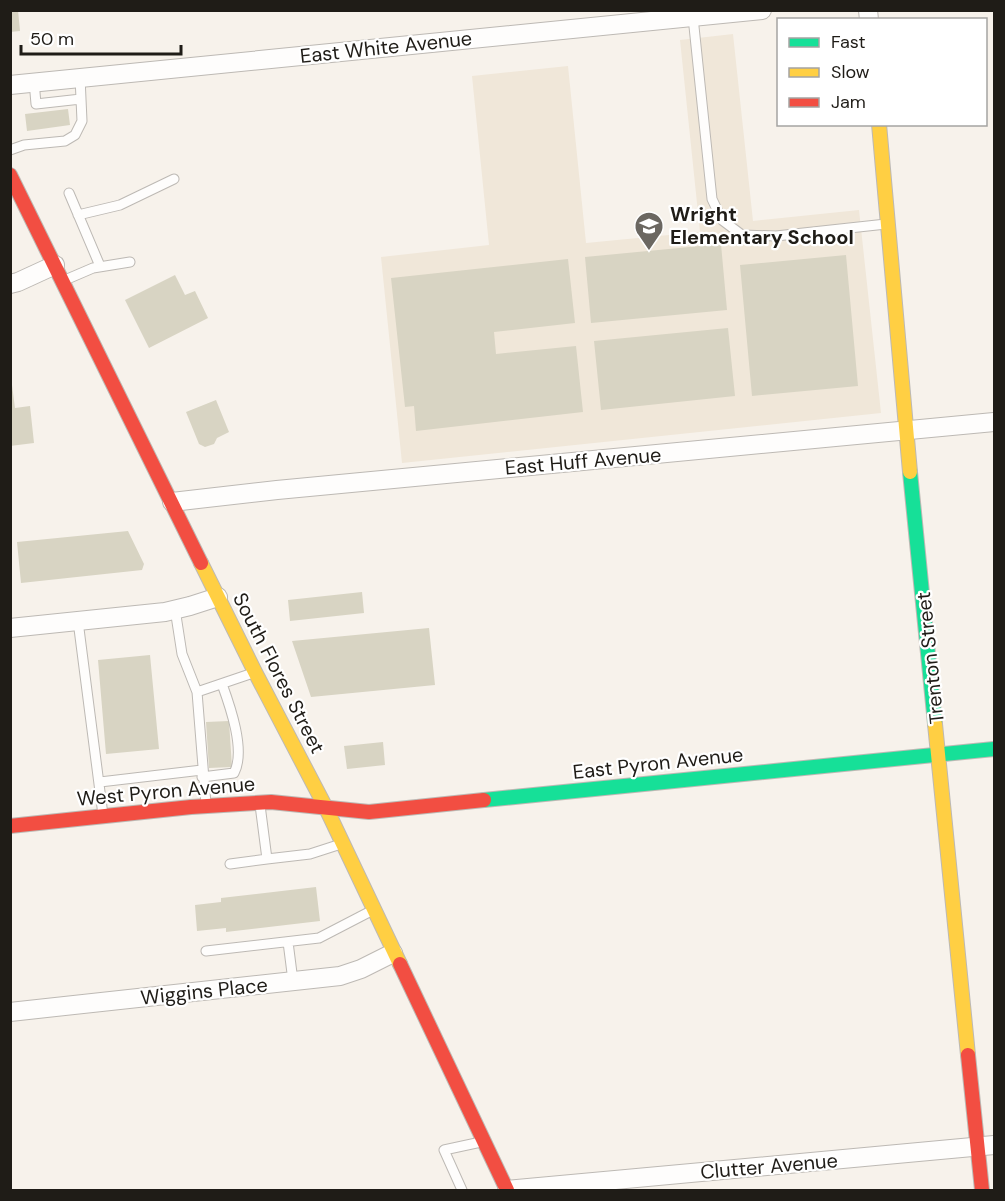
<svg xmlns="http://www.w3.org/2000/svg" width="1005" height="1201" font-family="'DM Sans',sans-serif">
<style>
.built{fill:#f0e7d9}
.building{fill:#d8d4c3}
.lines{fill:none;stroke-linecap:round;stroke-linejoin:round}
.lane-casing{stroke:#bdb9b4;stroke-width:11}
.street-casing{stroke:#bdb9b4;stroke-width:20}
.fast-casing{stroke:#bdb9b4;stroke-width:16}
.slow-casing{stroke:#bdb9b4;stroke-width:16}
.jam-casing{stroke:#bdb9b4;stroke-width:16}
.lane{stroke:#fefdfc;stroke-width:9}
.street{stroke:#fefdfc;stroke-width:18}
.fast{stroke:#16e098;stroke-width:14}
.slow{stroke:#ffcf43;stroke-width:14}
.jam{stroke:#f24e42;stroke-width:14}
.labels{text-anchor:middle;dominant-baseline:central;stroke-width:4.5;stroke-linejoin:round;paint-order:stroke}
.street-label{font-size:20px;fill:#1f1c17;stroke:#fff}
.poi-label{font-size:20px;font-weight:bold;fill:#1f1c17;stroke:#fff;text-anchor:start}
</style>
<rect width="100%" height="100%" fill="#f7f2eb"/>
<path class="built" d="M733,34L753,221L859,210L881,413L402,463L381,257L489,245L472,76L568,66L586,243L700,232L680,40Z"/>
<path class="building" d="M10,10H18L20,31L10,32Z
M68,109L70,125L27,131L25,114Z
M721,244L727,310L591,323L585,257Z
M846,255L858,386L752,396L740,265Z
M568,259L575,323L494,332L496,354L576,346L583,412L416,431L414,406L405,407L391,278Z
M175,275L185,295L195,291L208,318L149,348L125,300Z
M728,328L735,396L601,410L594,341Z
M10,385H12L15,408L30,406L34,443L10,446Z
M216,400L229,432L217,438L214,444L205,447L199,444L186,412Z
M128,531L144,564L142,570L21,583L17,542Z
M362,592L364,613L290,621L288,600Z
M429,628L435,685L311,697L292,641Z
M150,655L159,749L106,754L98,660Z
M229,721L232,767L209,768L206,722Z
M383,742L385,765L347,769L344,746Z
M316,887L320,921L226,932V928L197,931L195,905L221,902V898Z"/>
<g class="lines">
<g class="lane-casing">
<path id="lane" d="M693,17L712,199L722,220L742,235L776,236L886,224
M34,81L36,104L81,99
M10,150L24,145L65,141L75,135L82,121L80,77
M69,193L100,266
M78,215L120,205L174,179
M65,280L93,268L130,262
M175,609L182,654L197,692L206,804
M78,621L103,815
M197,692L253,673
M202,777L234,773C246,751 230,706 222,684
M100,782L202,770
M260,805L267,859L310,854L341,844
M230,864L267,859
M288,942L293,981
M206,951L319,938L373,910
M462,1190L444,1150L481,1142"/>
</g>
<g class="street-casing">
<path id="street" d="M868,10L869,20
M10,85L762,10
M10,284L18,282L55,265
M172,502L277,490L994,422
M10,628L165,612L190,606L218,597
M10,1012L340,976L361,969L393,953
M507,1190L994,1145"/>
</g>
<g class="fast-casing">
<path id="fast" d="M910,472L935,724
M484,800L994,749"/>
</g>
<g class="slow-casing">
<path id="slow" d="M879,124L910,472
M201,563L255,672L326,808L400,964
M935,724L968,1055"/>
</g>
<g class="jam-casing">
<path id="jam" d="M10,175L201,563
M10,826L191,807L271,802L369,812L484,800
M400,964L507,1190
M968,1055L982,1190"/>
</g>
<use href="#lane" class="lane"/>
<use href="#street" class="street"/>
<use href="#fast" class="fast"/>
<use href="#slow" class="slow"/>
<use href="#jam" class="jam"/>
</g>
<defs>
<g id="school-pin" transform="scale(1.5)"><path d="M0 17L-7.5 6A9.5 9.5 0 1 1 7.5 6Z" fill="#6b6761" stroke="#fff"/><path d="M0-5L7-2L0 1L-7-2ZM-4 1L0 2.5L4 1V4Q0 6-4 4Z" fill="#fff"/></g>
</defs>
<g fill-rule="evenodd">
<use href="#school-pin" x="649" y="226"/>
</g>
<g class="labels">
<g class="street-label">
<text transform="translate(386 47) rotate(-6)">East White Avenue</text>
<text transform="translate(583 461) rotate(-5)">East Huff Avenue</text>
<text transform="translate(930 658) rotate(-96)">Trenton Street</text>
<text transform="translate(279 673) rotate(63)">South Flores Street</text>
<text transform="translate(658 763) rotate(-6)">East Pyron Avenue</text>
<text transform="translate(166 791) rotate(-5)">West Pyron Avenue</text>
<text transform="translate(204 991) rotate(-6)">Wiggins Place</text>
<text transform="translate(769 1166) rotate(-5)">Clutter Avenue</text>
</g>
<g class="poi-label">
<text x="670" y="214">Wright<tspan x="670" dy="23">Elementary School</tspan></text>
</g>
</g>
<rect width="1005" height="1201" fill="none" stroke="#1f1c17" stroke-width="24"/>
<rect x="777" y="18" width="210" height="108" fill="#ffffff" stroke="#a5a4a2" stroke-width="1.5"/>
<rect x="789" y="38" width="30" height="9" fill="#16e098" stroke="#a5a4a2" stroke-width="1.5"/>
<text x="831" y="48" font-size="18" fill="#1f1c17">Fast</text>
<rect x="789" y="68" width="30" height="9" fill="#ffcf43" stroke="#a5a4a2" stroke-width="1.5"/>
<text x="831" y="78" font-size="18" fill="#1f1c17">Slow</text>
<rect x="789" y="98" width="30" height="9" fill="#f24e42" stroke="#a5a4a2" stroke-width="1.5"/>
<text x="831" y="108" font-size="18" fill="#1f1c17">Jam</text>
<path d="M21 45v9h160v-9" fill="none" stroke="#1f1c17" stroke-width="3"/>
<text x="30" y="45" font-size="18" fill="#1f1c17" stroke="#ffffff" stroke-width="4.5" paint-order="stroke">50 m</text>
</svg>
